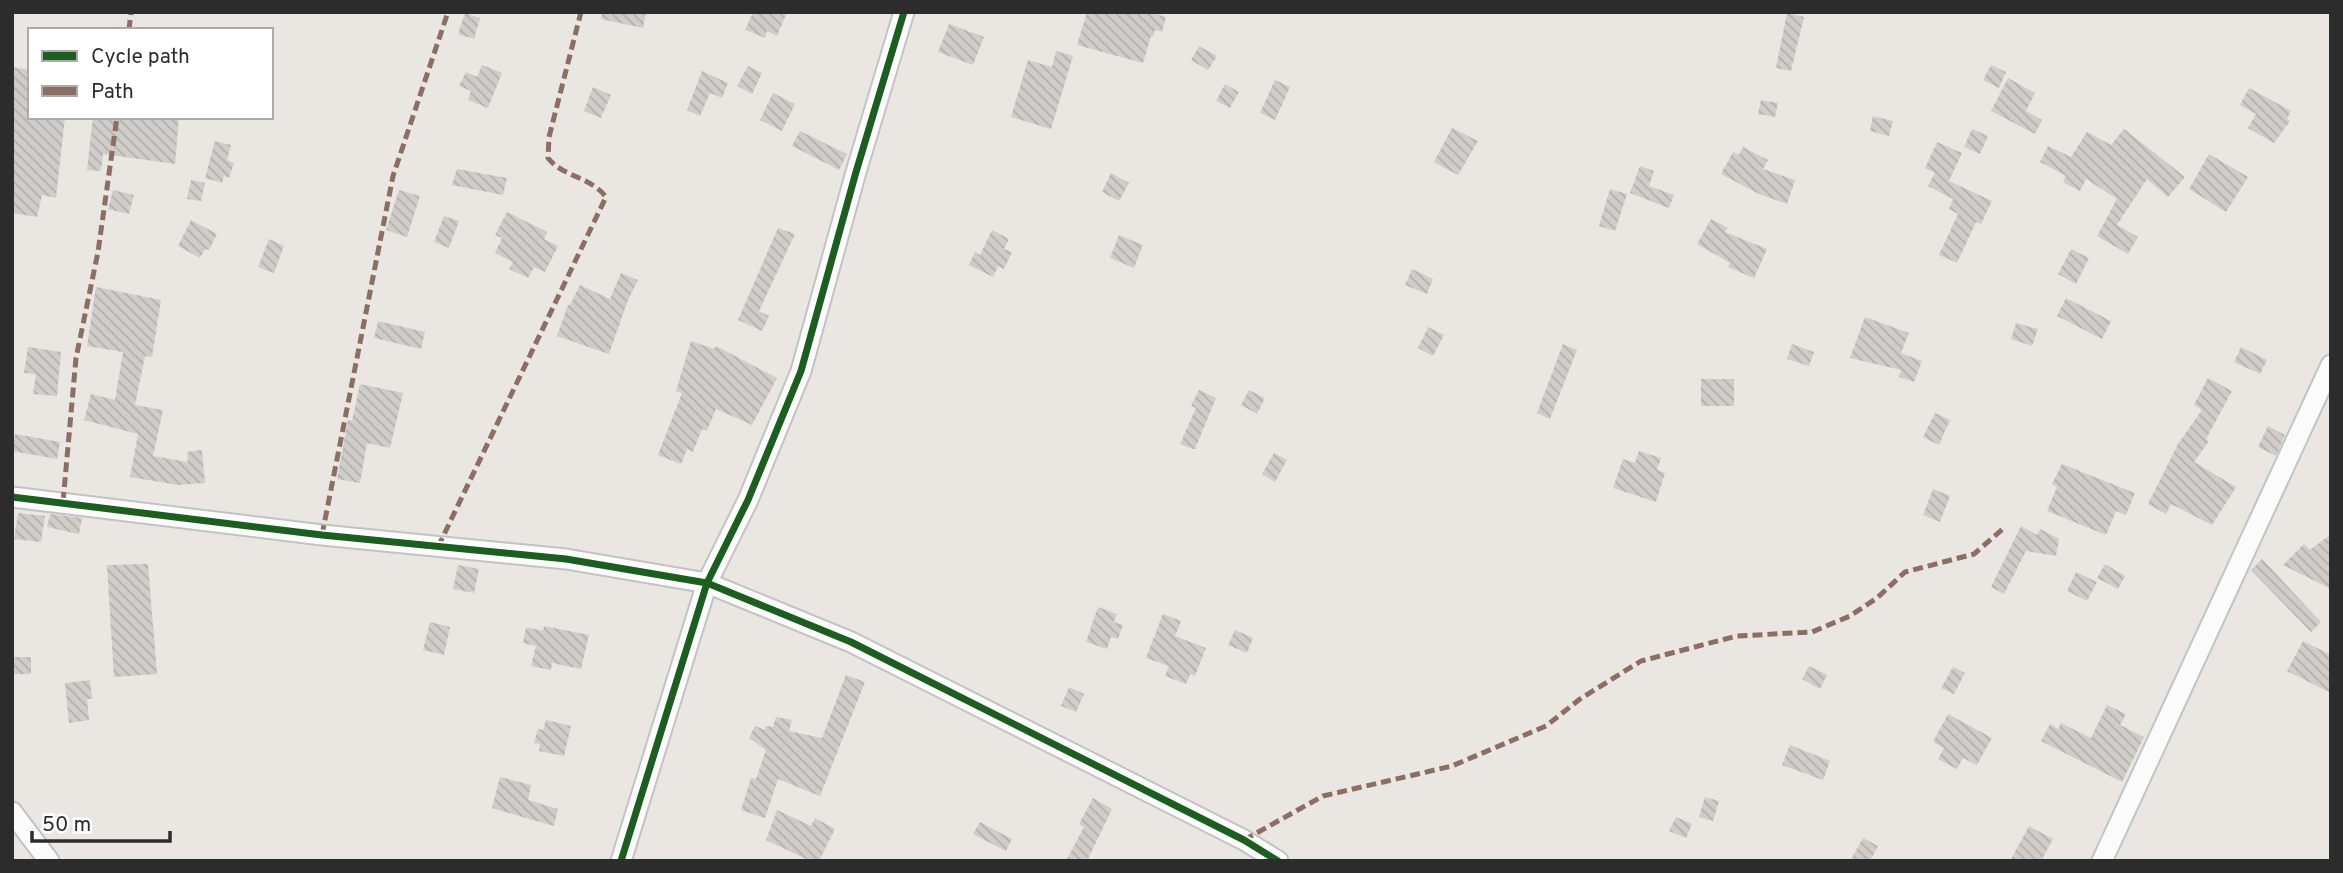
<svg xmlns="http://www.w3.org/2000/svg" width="2343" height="873" font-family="Overpass,sans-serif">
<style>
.building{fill:url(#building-back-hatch)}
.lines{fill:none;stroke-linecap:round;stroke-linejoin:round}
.minor-casing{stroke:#c4c3c3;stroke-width:23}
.minor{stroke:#fcfbfb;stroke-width:19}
.quiet{stroke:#8d6e63;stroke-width:5;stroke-dasharray:10 5;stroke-linecap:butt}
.cycleway-casing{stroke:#fff;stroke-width:11}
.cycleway{stroke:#1b5e20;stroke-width:7}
</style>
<defs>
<pattern id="building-back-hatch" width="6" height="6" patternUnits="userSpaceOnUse" patternTransform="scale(1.75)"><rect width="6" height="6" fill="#cfccc9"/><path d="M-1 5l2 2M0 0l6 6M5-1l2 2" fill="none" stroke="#b2afad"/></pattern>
</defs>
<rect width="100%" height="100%" fill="#eae6e2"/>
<path class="building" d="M602,12H646L643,28L601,19Z
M753,12H787L777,36L767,31L765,38L745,30Z
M1087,12H1149L1166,17L1162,32L1155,30L1153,37L1151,36L1143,63L1077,45Z
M465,13L480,18L474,39L458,34Z
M1787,13L1804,17L1791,71L1776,68Z
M949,24L984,37L973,65L938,52Z
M1199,46L1217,56L1208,70L1191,60Z
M1056,51L1073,56L1051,129L1011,117L1028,60L1052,67Z
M482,65L502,73L488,108L468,100L471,91L459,86L466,72L477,77Z
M1991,65L2006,72L1999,88L1983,80Z
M748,66L762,73L752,94L737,86Z
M12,67L30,70V117H65L56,198L42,195L37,217L12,213Z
M702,71L728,83L722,98L710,93L700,116L687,110Z
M2008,78L2035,93L2026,111L2042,120L2035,134L1991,111Z
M1275,80L1290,87L1275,120L1260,113Z
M1225,84L1239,92L1230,108L1216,101Z
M593,87L611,95L601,118L584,111Z
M2249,88L2291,111L2287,119L2290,121L2274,143L2248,128L2256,114L2240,105Z
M773,93L795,104L782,131L760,120Z
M1761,100L1778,103L1775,117L1758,114Z
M1873,116L1893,121L1889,136L1870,131Z
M93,117H179L175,164L103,154L101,171L87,170Z
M1452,128L1478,141L1458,175L1434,162Z
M1972,129L1988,136L1980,154L1964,147Z
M2124,129L2185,177L2168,197L2147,179L2117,225L2138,237L2128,254L2097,236L2117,199L2086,179L2080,191L2063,182L2066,176L2040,162L2048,146L2071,157L2087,132L2111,145Z
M800,131L847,154L839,170L792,146Z
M215,141L231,145L227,160L234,163L229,178L224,176L222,183L205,178Z
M1937,142L1962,153L1949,181L1992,201L1981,224L1976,222L1957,263L1939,255L1958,214L1949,209L1953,199L1928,186L1935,173L1925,168Z
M1743,147L1768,160L1763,169L1795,180L1787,204L1759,194L1721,174L1733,152L1739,155Z
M2209,154L2248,177L2226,212L2189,189Z
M1640,166L1654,171L1649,186L1674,195L1669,208L1630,193Z
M457,169L507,178L503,195L452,185Z
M1111,173L1129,183L1119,201L1102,192Z
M191,180L205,183L201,201L187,199Z
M1610,189L1627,194L1615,231L1599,226Z
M113,190L134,195L129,214L108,209Z
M399,190L420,196L407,237L386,230Z
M507,212L547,232L544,239L558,246L545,272L534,267L528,278L509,269L513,262L495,253L502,238L495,235Z
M444,216L459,221L449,248L434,242Z
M1711,219L1728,228L1725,232L1767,249L1754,278L1728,267L1730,263L1697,244Z
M191,220L217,234L209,250L205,249L200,258L178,246Z
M778,228L795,234L759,311L769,316L762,331L738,320Z
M992,230L1009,239L1004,249L1012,252L1004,269L998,266L993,277L969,265L975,252L980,255Z
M1119,235L1143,245L1134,268L1110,258Z
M269,239L284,246L274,273L258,267Z
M2071,249L2089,258L2076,284L2058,274Z
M1412,269L1433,279L1427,294L1405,285Z
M621,273L638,280L628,300L609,354L557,336L568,305H570L580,285L610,299Z
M96,287L161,300L152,357L145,356L135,405L163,410L153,456L188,462L187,452L202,450L205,483L178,485L130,477L138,434L84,420L91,394L115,400L123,352L87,346Z
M2066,298L2111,321L2102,339L2057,316Z
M1865,317L1909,333L1901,353L1922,361L1914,382L1899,377L1901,370L1850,358Z
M378,321L425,332L421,349L374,338Z
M2016,323L2038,329L2032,346L2011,339Z
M1428,327L1444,335L1433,356L1418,348Z
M691,341L714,349L716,346L777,378L752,425L716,409L707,431L702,429L693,452L687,449L681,464L658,455L682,393L676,391Z
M1563,344L1577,350L1550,419L1537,413Z
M1792,344L1814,352L1809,366L1787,359Z
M28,347L61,352L57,396L33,394L36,374L24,373Z
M2241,347L2267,360L2260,374L2234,362Z
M2208,378L2232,391L2206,439L2209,441L2194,462L2236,487L2212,525L2171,504L2166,514L2148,504L2178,444L2202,410L2194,405Z
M1701,379H1734V406H1701Z
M360,384L403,393L390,448L367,443L360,483L337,479L348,420L352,421Z
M1199,390L1216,398L1195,449H1192L1180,444L1196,408L1191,406Z
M1249,390L1265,398L1257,414L1241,405Z
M1935,413L1950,420L1939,445L1923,437Z
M2268,426L2285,435L2276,456L2258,447Z
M15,434L60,442L57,459L12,451Z
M1639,451L1661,458L1657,470L1665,473L1656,502L1613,488L1623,459L1635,463Z
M1274,453L1287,460L1275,482L1262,474Z
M2062,464L2135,493L2126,515L2116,511L2106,535L2047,511L2057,487L2052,484Z
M1933,489L1950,496L1940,522L1923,515Z
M18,513L45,516L41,542L14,539Z
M50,514L82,518L79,534L47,527Z
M2021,526L2037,535L2040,529L2059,539L2056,556L2026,551L2004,594L1991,587Z
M2331,534V589L2283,565L2304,544L2310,550Z
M2262,559L2321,622L2311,632L2251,570Z
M148,564L157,674L114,677L107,565Z
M2105,564L2125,576L2118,589L2097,578Z
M458,565L479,569L474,593L453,589Z
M2076,572L2097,582L2087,601L2067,591Z
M1098,607L1117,614L1114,622L1123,625L1118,639L1111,637L1107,649L1086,642Z
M1163,614L1181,621L1175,636L1206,648L1195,676L1190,674L1186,684L1165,676L1169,666L1146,658Z
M430,622L450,627L444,655L423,650Z
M544,626L589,635L581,669L552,663L551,670L531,666L536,646L523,643L526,627L543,631Z
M1235,630L1253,638L1247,653L1228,645Z
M2303,641L2331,655V693L2287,671Z
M12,657H31V674H12Z
M1809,666L1827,675L1820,689L1802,679Z
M1953,667L1965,673L1954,694L1941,688Z
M846,675L865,682L820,796L778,779L765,818L741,810L751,778L756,779L766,750L749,738L755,726L765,730L766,726L773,727L776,717L792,720L789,731L822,738Z
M90,680L92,699H87L89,720L69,723L65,683Z
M1069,687L1084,694L1076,712L1061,706Z
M2107,705L2126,714L2120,725L2144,737L2122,782L2041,741L2050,724L2058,729L2061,723L2091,738Z
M1948,714L1992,738L1977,765L1963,758L1957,769L1938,759L1944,748L1933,742Z
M546,720L571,726L564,756L539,751L540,744L534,743L538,729L543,730Z
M1790,745L1830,761L1823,780L1782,765Z
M500,777L531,785L528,800L558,809L554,826L492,808Z
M1705,797L1719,801L1713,821L1699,817Z
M1093,798L1112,809L1087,861H1066L1084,827L1079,824Z
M777,810L811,826L815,818L835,829L819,861H810L766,840Z
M1676,817L1692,824L1686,838L1669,831Z
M980,822L1012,839L1006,851L973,834Z
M2029,826L2053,839L2041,861H2010Z
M1863,838L1878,846L1870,861H1850Z"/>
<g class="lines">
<g class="minor-casing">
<path id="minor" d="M12,497L322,535L566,559L707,583L851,642L1244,840L1278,861
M12,812L49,861
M621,861L707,583L748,500L801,371L856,172L904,12
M2102,861L2331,365"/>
</g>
<use href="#minor" class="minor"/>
<path class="quiet" d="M129,30L131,12
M63,502L76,358L98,252L117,117
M322,535L393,176L448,12
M438,547L606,197C591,177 563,177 548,158L549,137L581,12
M1244,840L1323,796L1452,766L1546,726L1580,699L1641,661L1737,636L1812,632L1850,616L1877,598L1905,572L1974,554L2005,527"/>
<g class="cycleway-casing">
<path id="cycleway" d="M12,497L322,535L566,559L707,583L851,642L1244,840L1278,861
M621,861L707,583L748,500L801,371L856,172L904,12"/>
</g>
<use href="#cycleway" class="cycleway"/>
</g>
<rect width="2343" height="873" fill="none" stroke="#2c2c2c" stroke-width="28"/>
<rect x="28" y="28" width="245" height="91" fill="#ffffff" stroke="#ababab" stroke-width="2"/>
<rect x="42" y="51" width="35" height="10" fill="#1b5e20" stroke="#ababab" stroke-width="2"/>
<text x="91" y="63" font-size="21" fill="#2c2c2c">Cycle path</text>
<rect x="42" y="86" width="35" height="10" fill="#8d6e63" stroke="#ababab" stroke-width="2"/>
<text x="91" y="98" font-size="21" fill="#2c2c2c">Path</text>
<path d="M32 831v10h138v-10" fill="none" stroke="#2c2c2c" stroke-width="3.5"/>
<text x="42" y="831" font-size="21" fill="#2c2c2c" stroke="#ffffff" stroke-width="5" paint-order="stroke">50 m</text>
</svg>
